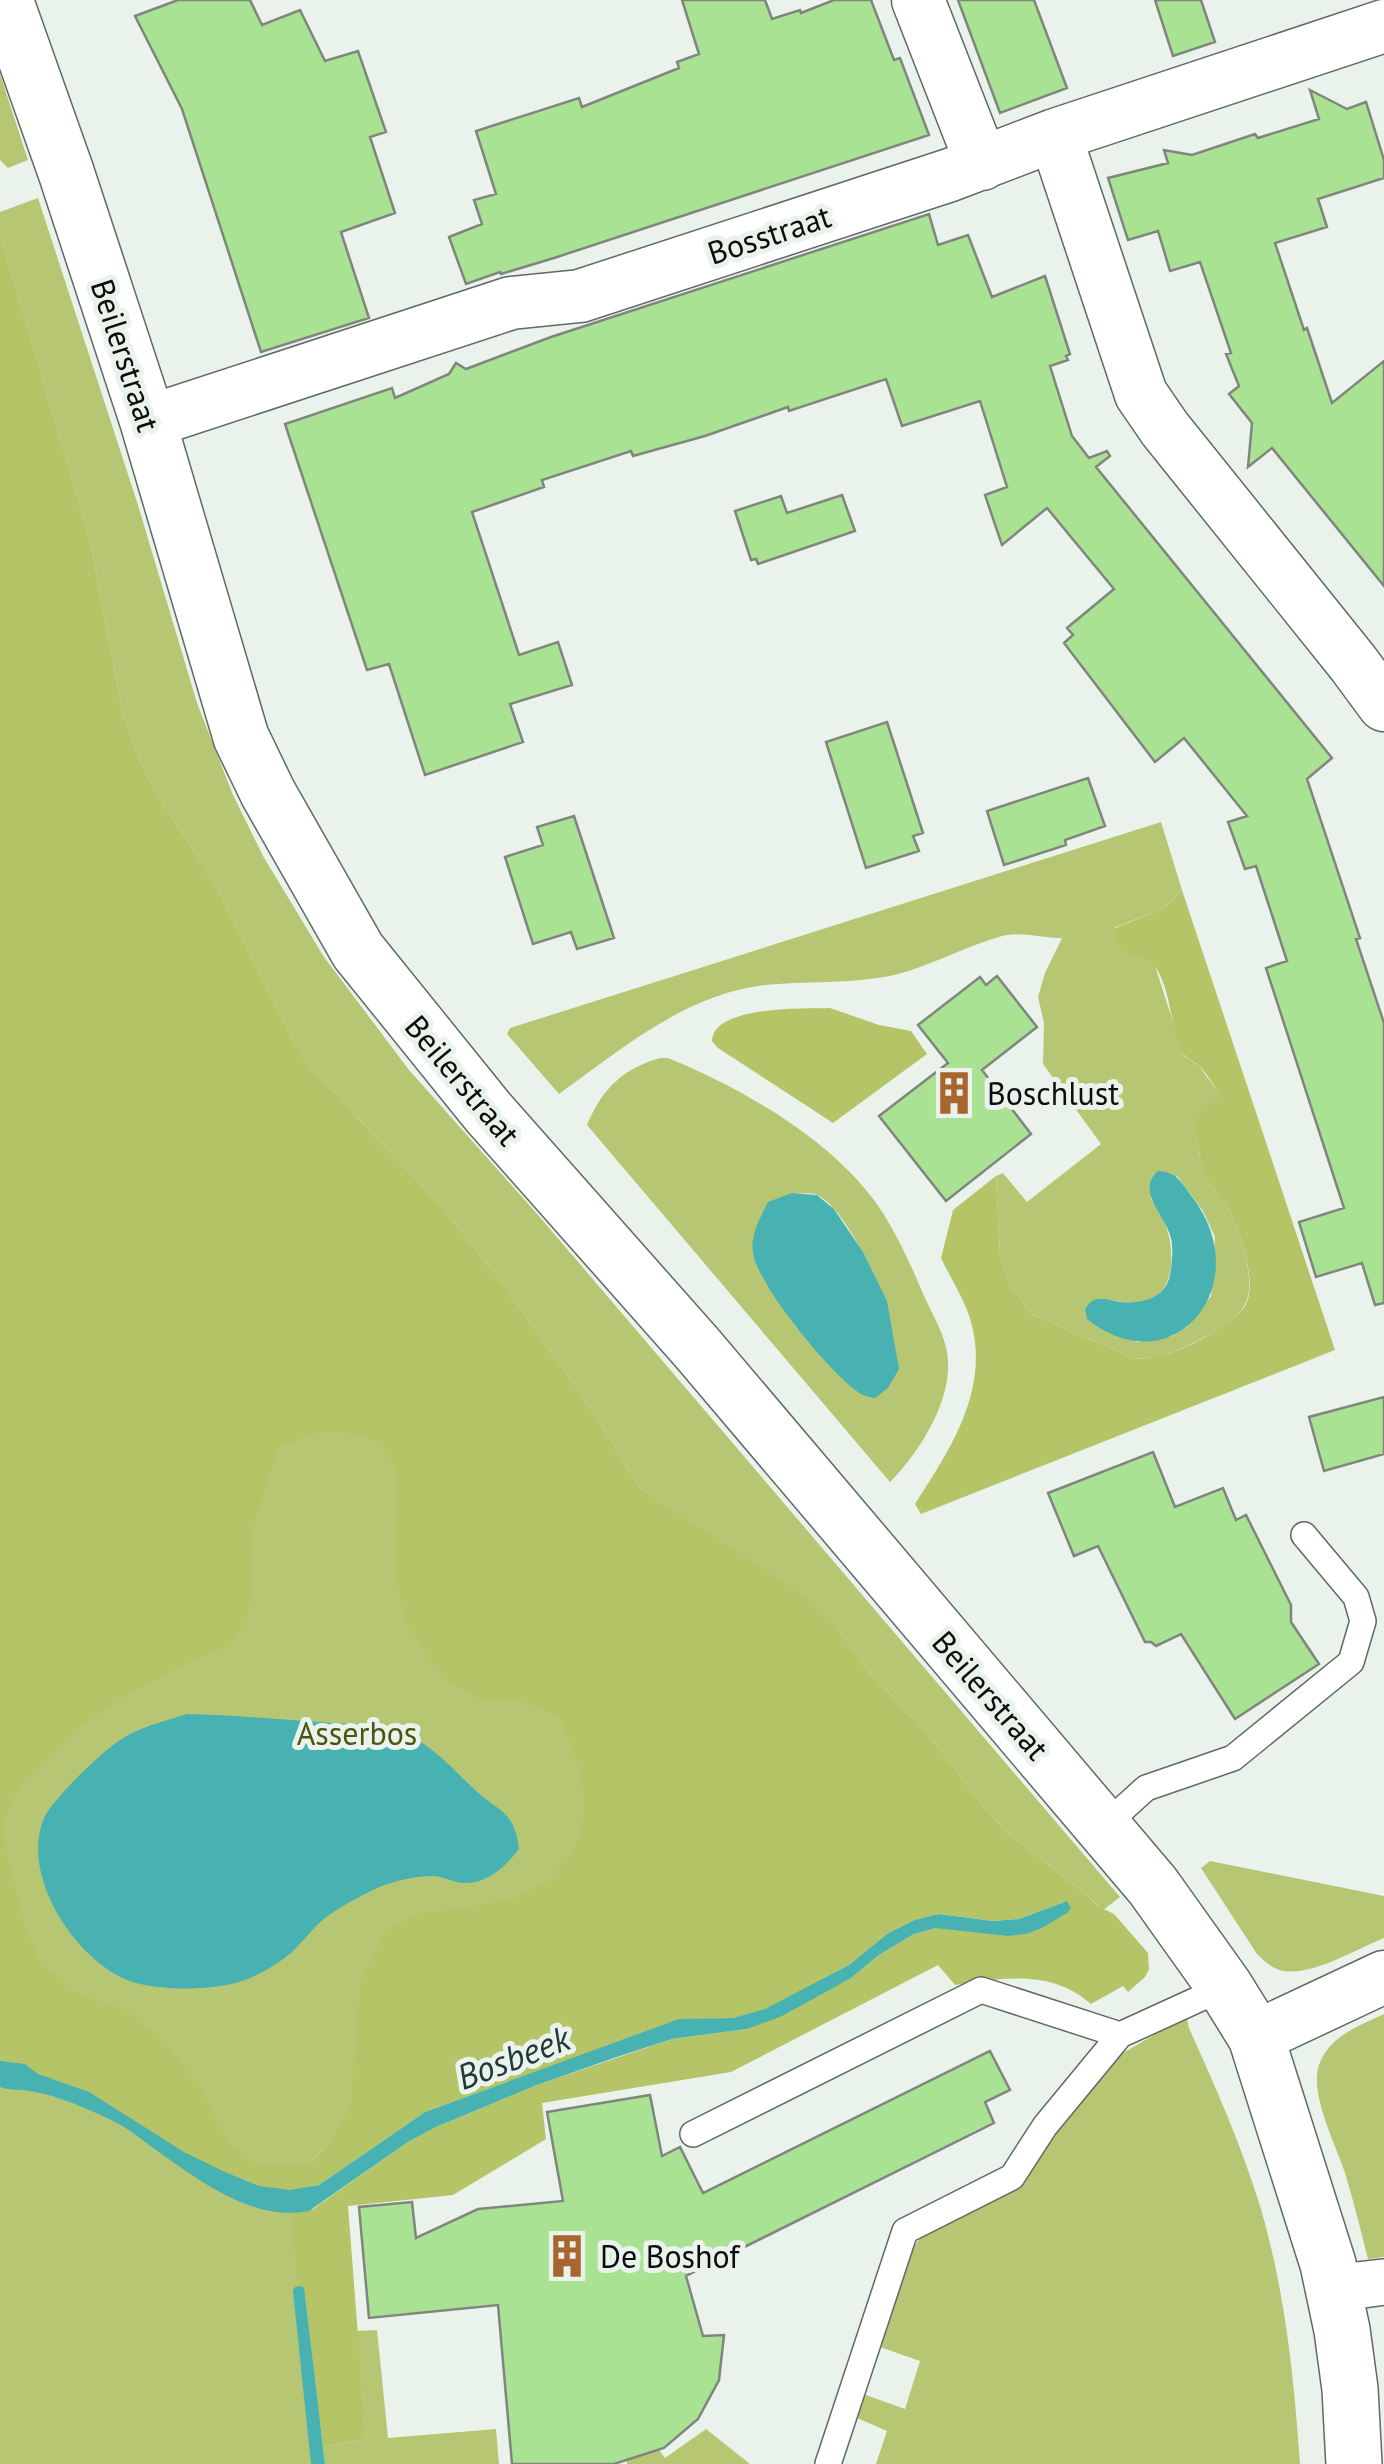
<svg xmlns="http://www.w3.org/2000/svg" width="1384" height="2464" font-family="'PT Sans',sans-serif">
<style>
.green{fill:#b7c672;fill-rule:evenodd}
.forest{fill:#b4c466;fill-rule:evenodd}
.water{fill:#48b2b3}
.building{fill:#a9e292;stroke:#80857e;stroke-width:2.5}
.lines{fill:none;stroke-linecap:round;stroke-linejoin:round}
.service-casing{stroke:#616964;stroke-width:28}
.minor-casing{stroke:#616964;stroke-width:55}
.tertiary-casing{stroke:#616964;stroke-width:58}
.service{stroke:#fff;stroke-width:25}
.minor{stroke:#fff;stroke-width:52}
.tertiary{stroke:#fff;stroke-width:55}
.labels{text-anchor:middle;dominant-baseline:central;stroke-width:10;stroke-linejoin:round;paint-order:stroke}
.street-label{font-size:32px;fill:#0b0e0c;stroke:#e9f3ec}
.poi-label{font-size:32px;fill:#0b0e0c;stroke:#e9f3ec;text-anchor:start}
.park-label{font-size:32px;fill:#4b550f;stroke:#e9f3ec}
.water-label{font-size:35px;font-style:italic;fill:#203838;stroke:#e9f3ec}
</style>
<rect width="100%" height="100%" fill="#e9f3ec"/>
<path class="green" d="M0,74L28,160L8,168L0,160Z
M38,198L138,505L197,703L233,795L263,856L324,957L409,1070L538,1215L1120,1897L1103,1910L1082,1891L1008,1833L984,1807L934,1742L870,1673L838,1630L750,1561L639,1487L594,1413L500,1280L442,1207L313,1070L295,1044L219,891L156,792L142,765L123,715L90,540L0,234V212Z
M0,280L114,733L299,1073L626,1497L1013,1845L323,2149L310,2163L322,2464H0Z
M1161,822L1182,890L1164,908L1114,928L1155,966L1184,1056L1199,1066L1222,1097C1197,1114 1193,1135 1202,1163C1205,1171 1207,1179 1211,1185C1215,1191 1221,1196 1225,1203C1238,1224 1259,1283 1244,1306C1237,1318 1221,1328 1208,1335C1185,1348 1164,1358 1136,1359L1031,1314L1009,1284L1000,1255L996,1176L1003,1173L1027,1202L1101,1144L1043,1064L1044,1023L1038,997L1045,973L1062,938C1041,938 1022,931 1002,936C966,946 931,966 894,975C849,985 803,980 758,986C682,997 619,1051 559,1094L507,1034L510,1028ZM1177,1176L1203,1211L1215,1237L1211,1296L1187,1327L1172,1336L1136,1342L1100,1298C1134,1306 1167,1308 1171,1265C1173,1239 1166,1220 1151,1199Z
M660,1058H668C744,1089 838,1143 883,1213C899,1239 912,1267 924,1296C932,1313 944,1334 947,1352C955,1397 920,1452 890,1482L587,1125C602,1089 622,1069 660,1058ZM792,1193C799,1194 811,1192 817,1195C838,1204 862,1250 871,1270L861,1394L826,1361L796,1327L762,1276Z
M1210,1861L1384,1896V1938C1357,1949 1312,1976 1284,1971C1273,1969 1265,1962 1257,1954L1201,1868Z
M1384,2014V2257L1368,2259C1361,2231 1354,2204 1346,2176C1337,2147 1309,2095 1319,2065C1329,2036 1359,2026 1384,2014Z
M1181,2019H1187L1189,2028C1215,2086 1241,2144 1260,2206C1285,2290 1294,2377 1300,2464H876L887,2431L855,2417L863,2394L905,2409L920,2361L880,2347L909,2254L918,2241L929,2231L1022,2179L1035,2165L1071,2111L1113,2059Z
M377,2330L388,2438L496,2429L499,2464H325L323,2447L366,2439L357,2331Z
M706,2429L750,2464H627L625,2442L651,2439L665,2458Z"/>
<path class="forest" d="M0,234L90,540L123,715L142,765L156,792L219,891L295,1044L313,1070L442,1207L500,1280L594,1413L639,1487L810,1600L838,1630L870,1673L934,1742L984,1807L1008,1833L1082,1891L1098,1906L1114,1914L1148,1953L1149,1969L1145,1977L1128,1992L1123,1986L1091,2004C1051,1969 1004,1978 955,1985L938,1965L731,2072L542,2103L546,2139L453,2195L348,2206L366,2439L323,2447L304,2288L297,2287L292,2214L310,2211L408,2142L436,2127L537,2085L672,2039L747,2029L851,1978L879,1955L914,1934L936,1928H951L1007,1936L1067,1901L1019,1919L993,1921L939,1914L887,1934L849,1965L765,2010L733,2018L679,2020L425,2112L319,2185L290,2190L259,2186L225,2172L184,2152L89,2092L38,2074L16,2062L0,2061ZM340,1431L380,1442L397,1472L396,1572L403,1615L422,1649L452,1684L479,1699L528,1703L560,1718L582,1774L584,1815L575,1849L548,1881L515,1898L469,1907L417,1914L386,1931L360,1984L351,2104L332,2140L310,2163L272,2165L255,2162L233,2146L215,2119L203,2089L162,2039L125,2010L73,1992L39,1960L25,1925L6,1850L5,1818L19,1787L72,1733L120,1699L185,1664L230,1645L246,1623L250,1603L253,1528L278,1448L315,1433Z
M1182,890L1335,1350L921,1514L915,1504C950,1450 990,1390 971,1322C965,1300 951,1279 941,1258L953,1210L996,1176L1000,1255L1009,1284L1031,1314L1136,1359C1166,1358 1191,1346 1215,1331C1225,1325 1238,1316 1245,1306C1259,1283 1238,1224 1225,1203C1219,1194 1211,1187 1207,1178C1199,1158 1196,1139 1196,1117L1221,1096C1214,1086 1207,1073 1198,1065C1191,1059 1185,1059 1181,1050C1170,1024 1171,991 1156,968C1142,948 1126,968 1113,929L1164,908Z
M830,1008L879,1025L911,1031L927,1054L833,1123L718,1048L712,1041C714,1005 803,1009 830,1008Z"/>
<path class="water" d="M1158,1171C1177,1171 1183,1185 1193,1198C1258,1285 1173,1388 1087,1319L1085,1309C1089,1304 1090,1301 1097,1299C1104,1297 1113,1301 1120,1302C1142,1304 1165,1299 1170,1275C1172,1263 1174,1246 1170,1235C1164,1214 1136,1191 1158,1171Z
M792,1193L817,1195L834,1209L863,1252L887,1301L899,1369L888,1388L875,1398C873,1398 862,1395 861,1394C832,1376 758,1286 753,1253C750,1235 760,1218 768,1202Z
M187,1714C236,1715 285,1720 334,1723C357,1724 382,1722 403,1732C432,1745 453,1769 475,1790C501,1814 514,1810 519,1849C505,1867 488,1884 463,1883C453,1882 444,1877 434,1876C417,1876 398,1880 382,1886C364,1894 345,1904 329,1915C317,1923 307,1937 297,1947C281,1963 260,1975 239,1982C209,1991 155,1991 127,1980C74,1958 20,1875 44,1818C53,1798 110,1743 130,1734C148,1725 168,1720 187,1714Z
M1067,1901L1071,1908L1067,1913L1042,1928L1026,1934L1007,1936L936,1928L914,1934L879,1955L851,1978L782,2016L747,2029L672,2039L617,2057L537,2085L436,2127L408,2142L309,2211C253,2222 200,2181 156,2150C143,2141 131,2130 117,2123C91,2110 60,2096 30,2091C20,2089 10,2091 0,2087V2061L25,2064L38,2074L89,2092L184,2152L225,2172L259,2186L290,2190L319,2185L425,2112L679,2019L733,2018L765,2009L849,1965L887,1934L915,1920L939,1914L993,1921L1019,1919Z
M301,2286L304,2288L325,2464H311L293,2291L295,2287Z"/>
<path class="building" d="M178,0H250L262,25L300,10L325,61L358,51L386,132L370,137L395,213L341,232L369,318L261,352L182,109L135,16Z
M682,0H765L772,19L800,10L801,13L834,0H871L894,60L900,58L929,135L554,258L501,274L500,272L466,284L449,237L482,224L474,200L496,194L476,131L579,98L582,107L679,68L677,62L699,54Z
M958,0H1034L1067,88L1000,113Z
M1155,0H1201L1215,42L1173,56Z
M1310,90L1347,109L1366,102L1384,160V178L1318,199L1327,227L1275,243L1304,330L1307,328L1332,403L1384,361V586L1272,448L1248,467L1252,423L1229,394L1239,386L1226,354L1231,353L1200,262L1170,271L1158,231L1128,240L1108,178L1168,163L1164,150L1192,155L1255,134L1258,138L1319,119Z
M929,214L938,245L968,235L992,297L1045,276L1070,354L1066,356L1068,360L1050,366L1072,436L1089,458L1107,451L1110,456L1096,467L1332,758L1307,779L1360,938L1356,939L1384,1023V1303L1375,1305L1362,1263L1316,1277L1299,1222L1344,1208L1266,968L1287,961L1256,866L1245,869L1228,822L1247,816L1184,738L1155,762L1064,643L1073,635L1067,628L1114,589L1047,508L1002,545L985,495L1007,487L980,401L902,426L886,379L789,411L788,407L705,436L633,456L631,451L542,480L544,487L472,512L519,655L558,642L572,685L510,704L523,742L425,775L389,664L367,670L285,424L392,388L395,398L449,374L456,363L466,369L551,337Z
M842,495L855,531L758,564L756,559L751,560L735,511L781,496L787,513Z
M887,722L923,833L913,836L919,851L866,868L826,742Z
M1088,778L1105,826L1065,840L1066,845L1004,865L987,811Z
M574,816L614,938L577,949L571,932L533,944L505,857L543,845L537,827Z
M997,976L1037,1027L982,1070L1031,1134L946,1201L879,1116L948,1063L918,1025L980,977L986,985Z
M1384,1397V1454L1324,1471L1309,1417Z
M1153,1452L1175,1507L1223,1488L1236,1520L1246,1515L1291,1605V1622L1319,1664L1235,1719L1181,1634L1156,1646L1151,1642H1145L1098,1546L1074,1556L1048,1493Z
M990,2051L1010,2090L985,2102L994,2123L686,2276L703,2336L724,2335L719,2380L698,2419L664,2448L614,2464H512L498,2305L369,2318L359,2207L412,2202L416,2238L478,2209L563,2201L547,2112L650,2095L662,2156L680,2147L703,2193Z"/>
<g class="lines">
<g class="service-casing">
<path id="service" d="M1103,1827L1146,1788L1233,1758L1351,1662L1363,1621L1356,1597L1304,1535
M693,2134L981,1990L1120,2035L1225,1987
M1331,2278L1384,2272
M1335,2299L1384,2292
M828,2464L905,2231L1012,2177L1045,2126L1120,2035"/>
</g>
<g class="minor-casing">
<path id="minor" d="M918,0L982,164
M1055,135L1141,394L1165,429L1353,663L1384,705
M148,422L511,303L580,296L950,175L1055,135L1384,26
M1256,2037L1384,1977"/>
</g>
<g class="tertiary-casing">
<path id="tertiary" d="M5,0L66,172L148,422L241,737L268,793L358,951L488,1112L697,1348L1153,1886L1225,1987L1256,2037L1328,2264L1342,2330L1350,2389L1354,2464"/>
</g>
<use href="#service" class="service"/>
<use href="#minor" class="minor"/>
<use href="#tertiary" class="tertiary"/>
</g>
<defs>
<g id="building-bare" transform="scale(3.45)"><path d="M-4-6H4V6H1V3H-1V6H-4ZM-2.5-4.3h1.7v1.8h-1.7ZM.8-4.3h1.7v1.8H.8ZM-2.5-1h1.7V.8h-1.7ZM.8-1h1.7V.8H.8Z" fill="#a76630" stroke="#e9f3ec" stroke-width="2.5" paint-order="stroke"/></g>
</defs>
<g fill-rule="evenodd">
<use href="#building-bare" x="954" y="1093"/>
<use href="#building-bare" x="567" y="2256"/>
</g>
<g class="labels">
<g class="street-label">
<text transform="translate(769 234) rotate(-18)">Bosstraat</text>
<text transform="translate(126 355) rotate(72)">Beilerstraat</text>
<text transform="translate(463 1080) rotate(50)">Beilerstraat</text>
<text transform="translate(991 1695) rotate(49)">Beilerstraat</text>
</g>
<g class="poi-label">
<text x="987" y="1093">Boschlust</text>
<text x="600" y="2256">De Boshof</text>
</g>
<g class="park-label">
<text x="357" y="1733">Asserbos</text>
</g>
<g class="water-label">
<text transform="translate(513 2057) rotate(-21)">Bosbeek</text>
</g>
</g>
</svg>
